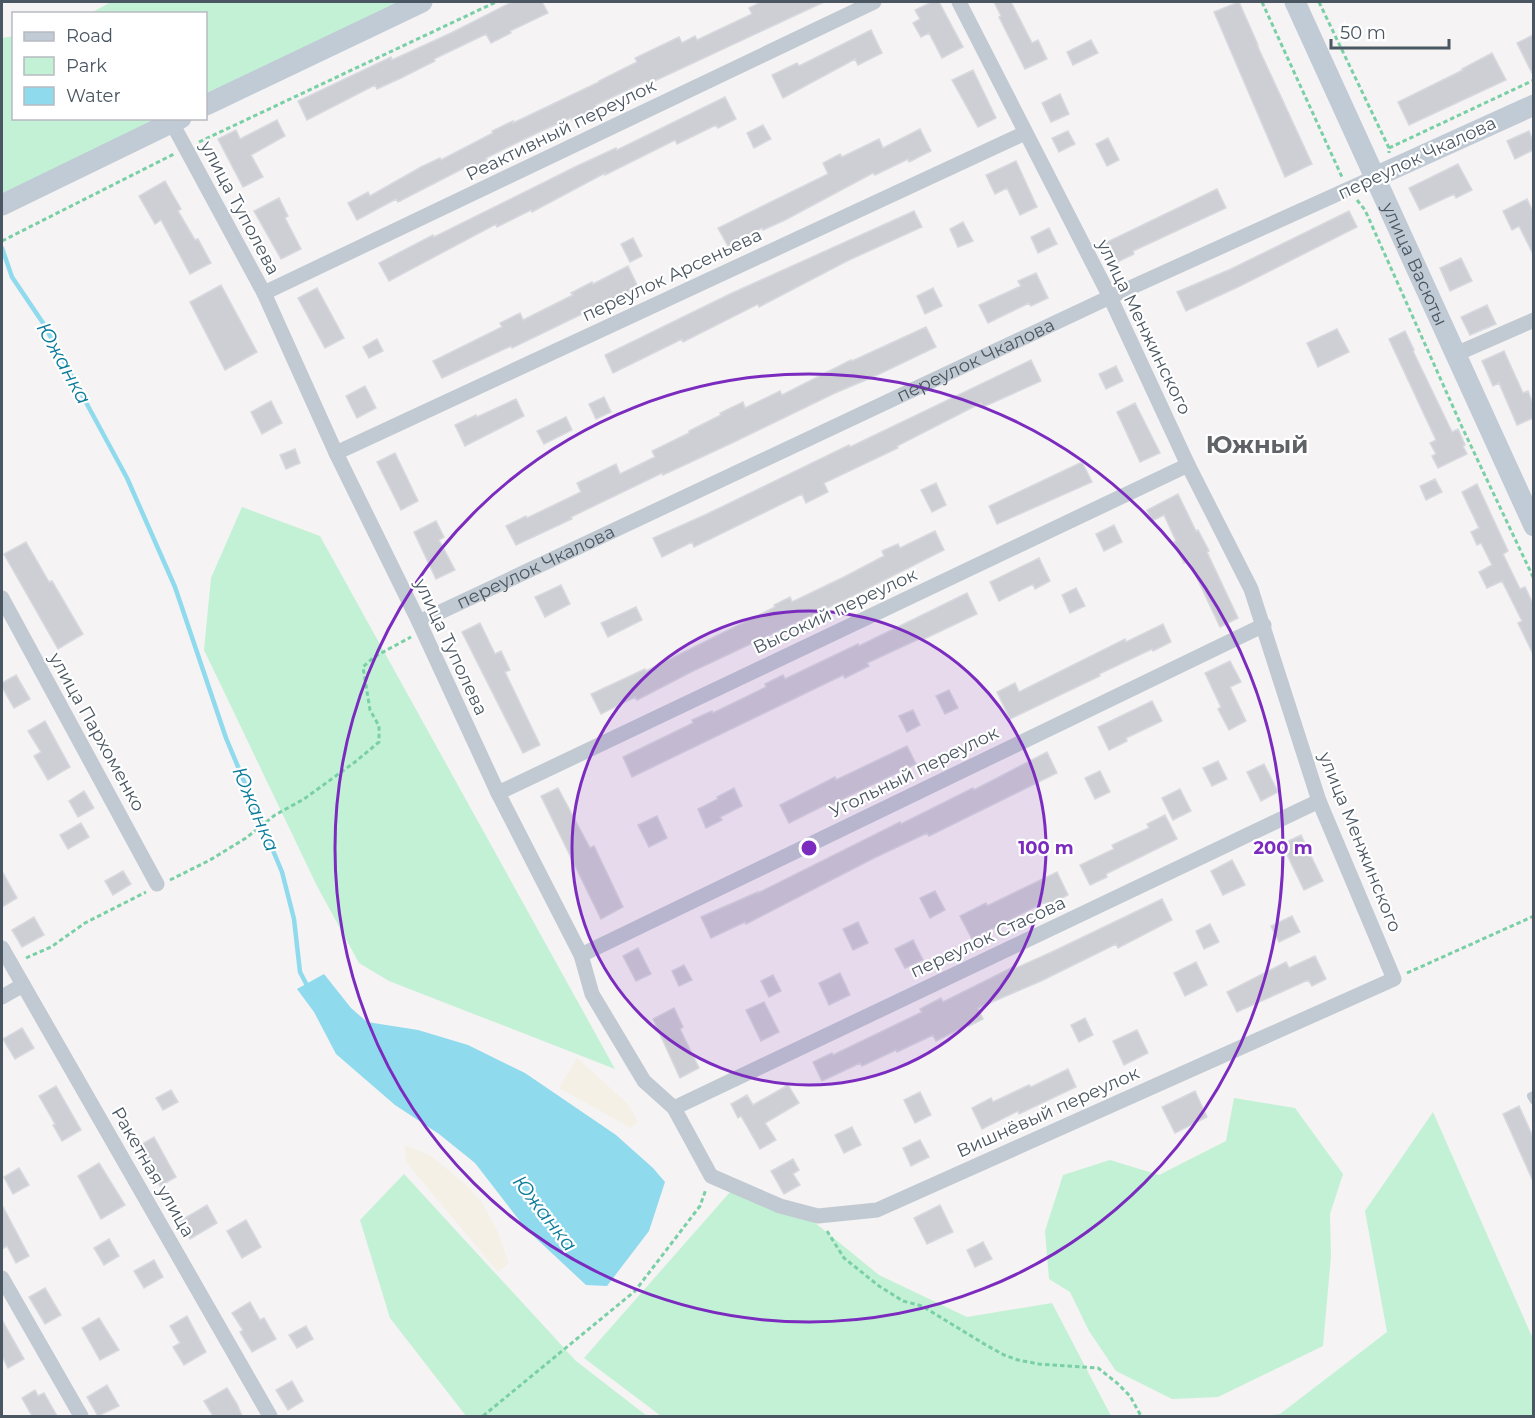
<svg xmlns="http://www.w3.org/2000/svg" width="1535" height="1418" font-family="Montserrat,sans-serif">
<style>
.green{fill:#c3f1d5}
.sand{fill:#f5f0e5}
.water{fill:#90daee}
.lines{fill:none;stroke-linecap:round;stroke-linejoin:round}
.stream{stroke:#90daee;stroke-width:4.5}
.building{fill:#cdcfd5;stroke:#d7d9de;stroke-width:1.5}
.path{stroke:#7ad0a6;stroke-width:3;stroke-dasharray:4.5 3;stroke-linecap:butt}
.lane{stroke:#c1cad2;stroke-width:8}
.street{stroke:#c1cad2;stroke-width:15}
.secondary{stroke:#c1cbd6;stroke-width:21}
.ring{fill:none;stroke:#7b2cbf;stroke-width:3}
.labels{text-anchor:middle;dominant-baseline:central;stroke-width:4.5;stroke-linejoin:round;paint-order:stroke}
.street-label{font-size:18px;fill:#4a5661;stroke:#fff}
.water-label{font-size:20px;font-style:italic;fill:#0c7c9b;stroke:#fff}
.district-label{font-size:24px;font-weight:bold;fill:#5f6368;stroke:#fff}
.centre{fill:#7b2cbf;stroke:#fff;stroke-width:3}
.ring-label{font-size:18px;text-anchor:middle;font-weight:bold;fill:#7b2cbf;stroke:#fff;stroke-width:4.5;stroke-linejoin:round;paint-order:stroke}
</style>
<rect width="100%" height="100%" fill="#f5f3f3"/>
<path class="green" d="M111,2H399L206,96V14H89Z
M13,36L14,118L161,119L2,196V38Z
M242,507L320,536L615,1069L389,981L359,963L317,886L204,650L211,578Z
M1234,1098L1295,1108L1343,1174L1330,1214L1331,1256L1323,1346L1218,1397L1172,1399L1116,1371L1089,1331L1070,1292L1049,1279L1045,1231L1063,1175L1110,1160L1159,1175L1226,1141Z
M1433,1112L1533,1339V1416H1264L1280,1414L1387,1332L1365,1211Z
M404,1174L576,1361L647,1416H466L390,1318L360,1220Z
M731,1191L814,1222L879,1275L967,1317L1052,1303L1111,1416H661L584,1358Z"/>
<path class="sand" d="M577,1058L628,1104L638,1122L631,1128L559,1088Z
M405,1145L431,1156L464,1183L481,1201L496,1228L509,1263L498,1272L406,1162Z"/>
<path class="water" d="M324,974L351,1008L367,1022L418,1030L468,1045L525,1073L616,1135L653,1168L665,1182L649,1231L607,1286L586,1285L526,1229L475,1163L439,1134L395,1105L336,1054L314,1012L297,989Z"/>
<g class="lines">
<path class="stream" d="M2,248L12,277L43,323L127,478L175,587L226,738L282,872L294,919L300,972L309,989"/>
</g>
<path class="building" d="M512,2H542L548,13L510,31L511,33L491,43L486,34L434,59L435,61L401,78L377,89L375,85L307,120L298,101L391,57L392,60L451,33Z
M761,2H824L648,84L646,81L596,105L597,109L573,121L571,118L539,132L486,158L487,160L468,169L466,167L398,202L396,199L357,220L348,203L368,192L370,196L421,167L440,158L441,160L493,133L492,131L513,121V123L599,82V81L637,62L635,58L679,37L682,43L695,36L697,40L752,14L749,8Z
M932,2H939L963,47L942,58L929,33L921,37L913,23L920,19L915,10Z
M994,2H1011L1032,43L1038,40L1047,59L1025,69L999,17L1001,16Z
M1239,2L1258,45H1257L1312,164L1285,177L1214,12Z
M871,30L882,53L858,65L855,59L783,98L772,75L797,63L799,66Z
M1533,35V75L1517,43Z
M1091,40L1098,53L1073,65L1067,52Z
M1492,53L1506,80L1409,125L1398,102L1463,70L1462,69Z
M973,70L996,118L978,127L952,80Z
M1060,94L1069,114L1051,122L1042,103Z
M725,97L736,119L718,128L716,125L677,144L675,140L605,175V173L532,212L531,210L497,227L496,224L389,281L379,263L433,235L434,237L577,166L616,148L617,150Z
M277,120L285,136L251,155L263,177L243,187L218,139L236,130L240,139Z
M763,125L771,139L754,148L747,133Z
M920,129L931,151L909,162L908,159L875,175L873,173L785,220L763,230L762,228L728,246L718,228L828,174L823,163L840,154L842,157L879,139L883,148Z
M1068,131L1075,144L1059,152L1052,138Z
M1529,131L1533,141V150L1515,159L1507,141Z
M1108,138L1119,160L1107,166L1096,144Z
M1016,161L1037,207L1020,215L1007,188L995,194L986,175Z
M1458,164L1472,190L1456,198L1454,194L1420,210L1409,188Z
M165,181L181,209L178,211L195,240L198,239L211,263L190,274L161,220L155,224L139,196Z
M1217,189L1226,208L1133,251L1134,254L1115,263L1105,243Z
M279,198L288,216L285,218L301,249L281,259L254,211Z
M1527,199L1533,212V254L1519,226L1512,230L1503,211Z
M914,211L922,227L847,261L759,307L758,304L683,342L682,339L613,373L605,355L730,294Z
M1349,211L1357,227L1240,286L1186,311L1177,292L1231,269Z
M963,222L973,241L958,247L950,229Z
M1049,228L1057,244L1038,253L1031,237Z
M633,238L642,256L630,262L621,244Z
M1461,258L1472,281L1450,291L1440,268Z
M628,266L638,287L512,348L511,346L442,378L433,361L502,327L500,323L520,313L523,320L573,295L571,293L592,282L593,284Z
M1036,273L1048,298L1031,306L1029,303L988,323L979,305L1021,286L1018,281Z
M221,285L257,352L225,370L190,302Z
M317,288L344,338L325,348L298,298Z
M933,288L942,306L925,314L917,296Z
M1487,305L1496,324L1470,335L1461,317Z
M926,327L936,347L873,377L835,393L734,442L663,475L662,473L571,517L572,519L516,545L506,526L526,516L527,518L581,492L577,483L616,464L620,474L655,457L652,451L689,433V431L721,415L720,413L743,402L745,408L780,391L782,395L851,360L852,361Z
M1337,329L1349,352L1318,367L1307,343Z
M1405,331L1414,350L1413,351L1452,432L1458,429L1465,445L1463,446L1467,454L1438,468L1432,456L1436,454L1430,443L1436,440L1389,339Z
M377,339L383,351L369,358L363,347Z
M1504,351L1523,393L1528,391L1533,404V418L1517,425L1499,383L1493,386L1482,361Z
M1031,360L1041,381L983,407L981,403L897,446L898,448L824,483L828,492L806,503L802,494L694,547L692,542L662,557L653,538L707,514L849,445L850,447Z
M1116,366L1123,381L1106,389L1099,374Z
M365,386L376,408L357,418L346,396Z
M604,397L611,412L596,419L589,404Z
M516,399L524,416L465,446L455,425L476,415L477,417Z
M271,401L282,423L262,434L251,412Z
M1135,403L1160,453L1140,462L1117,412Z
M566,417L572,430L544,444L537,431Z
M295,449L300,463L286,469L280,455Z
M395,453L418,501L401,510L377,462Z
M1082,462L1092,482L997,524L989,506Z
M1435,479L1442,492L1426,500L1420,486Z
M936,483L946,505L932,512L921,490Z
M1477,484L1508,551L1503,554L1520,589L1525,587L1533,604V654L1518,623L1522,621L1502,581L1487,588L1479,572L1492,565L1481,543L1477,545L1471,532L1479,528L1462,492Z
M1178,494L1196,531L1198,530L1209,551L1207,552L1238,618L1220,627L1189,561L1184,563L1174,542L1176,541L1164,515L1152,521L1147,510Z
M436,521L444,537L439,540L455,570L436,579L414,532Z
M1114,525L1122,542L1104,551L1096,534Z
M935,531L944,550L855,595L693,671L637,700L635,697L601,714L591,694L645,669L646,671L775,607L774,605L790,597L792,602L846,576L884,556L882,551L898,544L900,548Z
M26,542L49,582L52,581L83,634L58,649L4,554Z
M1039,558L1050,581L1035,589L1033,584L999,601L990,582Z
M561,585L570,604L545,617L535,597Z
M1076,588L1085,606L1070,613L1062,595Z
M967,593L977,614L922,640L921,638L867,663L869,666L845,678L843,675L632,777L623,757L693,723L692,720L712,711L713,713L766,687L765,684L783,675L785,679L858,644L859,646Z
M636,607L642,620L608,637L601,623Z
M480,623L495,654L501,651L510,670L505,672L540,745L523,753L462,632Z
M1163,624L1171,642L1153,651L1152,649L1099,674L1100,676L1010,719L997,692L1015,683L1019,692L1125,639L1126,642Z
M1230,661L1241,682L1230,687L1246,721L1229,730L1218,709L1221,707L1205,673Z
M16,675L30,699L14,708L2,687V683Z
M949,690L958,708L945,714L936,696Z
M1152,701L1162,721L1126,738L1127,741L1109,750L1098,727Z
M913,710L920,725L907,732L899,716Z
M45,721L70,767L48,780L34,756L41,752L28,731Z
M907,746L916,764L826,807L825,805L789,823L780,805L835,777L836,780Z
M1047,752L1057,773L929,836L927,833L874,858L746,924L745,922L711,938L701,917L758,892V893L900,822L901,824L973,788L974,790Z
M1218,761L1227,779L1212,786L1203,768Z
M1264,764L1278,792L1261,801L1247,772Z
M1100,771L1110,792L1095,799L1085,778Z
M558,788L590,848L594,846L623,907L601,919L541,796Z
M734,788L742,806L720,817L722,820L706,828L698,809L718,799L717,797Z
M1180,789L1191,811L1173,820L1162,798Z
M84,791L94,808L78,817L69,801Z
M1165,815L1177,839L1106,874L1107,877L1090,885L1080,865L1114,849L1112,845L1149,828L1147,824Z
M657,816L667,838L649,847L638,825Z
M81,823L89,837L68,849L60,835Z
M1301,835L1323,881L1304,890L1282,844Z
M1232,860L1245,885L1223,895L1211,871Z
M2,871L17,898L2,907Z
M123,871L131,884L113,895L105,881Z
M1057,872L1068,895L1047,906L1045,902L972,939L960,916L986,903L987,906Z
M935,891L945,910L930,918L920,898Z
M1162,899L1172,920L1118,948L1116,944L1041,981L978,1008L983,1019L969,1026L968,1025L936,1041L933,1035L897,1052L896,1050L862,1066L860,1063L822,1081L813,1062L832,1053L833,1055L922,1012L920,1009L941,998L943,1002L1015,966L1016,968L1054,951Z
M1292,916L1300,932L1279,942L1271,926Z
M34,917L44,935L22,947L12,930Z
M858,922L868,943L853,950L843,929Z
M1210,924L1219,942L1204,949L1196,931Z
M913,940L923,960L905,968L895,949Z
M638,948L651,974L636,981L623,956Z
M1315,956L1326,979L1312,986L1308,980L1237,1012L1227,992L1286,962L1289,968Z
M1196,962L1207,985L1185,996L1174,973Z
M684,965L692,980L679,986L672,971Z
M840,973L850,995L829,1005L819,983Z
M773,975L781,991L769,997L761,981Z
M764,1002L779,1032L761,1041L746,1010Z
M674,1008L683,1027L680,1029L699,1068L680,1078L653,1019Z
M1085,1018L1093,1035L1079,1042L1071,1025Z
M22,1028L34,1048L15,1059L3,1039Z
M1137,1030L1148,1053L1124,1065L1113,1041Z
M1068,1069L1076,1087L1019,1114L1018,1111L982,1129L972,1108L991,1098L993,1102L1029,1085L1031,1087Z
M788,1085L799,1103L765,1123L776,1140L760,1149L741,1116L738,1118L731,1104L747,1095L753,1105Z
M56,1086L81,1130L62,1141L53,1125L55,1124L39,1096Z
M171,1090L178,1102L163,1110L156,1098Z
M1195,1091L1207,1117L1175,1133L1162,1107Z
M920,1092L931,1115L915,1123L904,1100Z
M1519,1106L1533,1137V1181L1503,1114Z
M852,1127L861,1145L844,1153L835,1135Z
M154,1137L176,1177L160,1186L137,1147Z
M920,1140L929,1157L911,1166L903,1148Z
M793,1159L799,1170L793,1174L800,1185L784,1194L771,1171Z
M99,1163L125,1205L101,1219L78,1176Z
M19,1168L29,1185L13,1194L4,1177Z
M2,1205L29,1256L16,1263L7,1246L2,1249Z
M207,1205L217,1223L190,1239L180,1221Z
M940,1205L953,1232L927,1244L914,1218Z
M246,1220L261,1247L242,1258L227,1231Z
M109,1239L119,1256L104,1265L94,1248Z
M983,1242L992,1259L975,1267L967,1250Z
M154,1260L163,1277L144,1288L134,1271Z
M45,1288L61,1315L45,1324L29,1297Z
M250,1302L260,1320L264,1318L276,1339L252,1352L240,1332L243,1330L232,1313Z
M187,1316L206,1352L184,1365L173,1347L180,1343L170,1326Z
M99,1318L119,1350L100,1360L82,1328Z
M2,1320L24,1359L8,1368L2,1356Z
M306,1326L313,1339L297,1348L289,1335Z
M292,1381L303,1401L288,1410L276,1390Z
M107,1385L119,1406L98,1416L87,1397Z
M227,1388L237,1404L242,1416H213L204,1401Z
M35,1390L38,1396L44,1393L57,1416H32L22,1398Z"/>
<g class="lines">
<path class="path" d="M1262,2L1342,177
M1319,2L1389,148V153
M199,142L496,2
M1389,148L1534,80
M1357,200L1365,210L1462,427L1534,579
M2,241L174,154
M170,880L210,860L246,838L275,815L304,799L355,762L379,742V726L370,710L363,667L374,657L411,637
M26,958L51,947L85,923L146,892
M1407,973L1534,916
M827,1231L844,1258L879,1286L903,1301L922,1306L986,1345L1004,1355L1018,1360L1039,1364L1098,1368L1117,1383L1130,1396L1141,1416
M483,1416L635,1291L700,1206L706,1189"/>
<path class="lane" d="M1534,1095L1531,1096L1534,1101"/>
<g class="street">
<path d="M172,123L264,293L336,453L419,622L498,793L581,955L592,994L644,1081L674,1108L711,1176L780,1206L818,1216L877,1210L1394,979L1319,801L1251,589L1188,465L1110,297L959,2"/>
<path d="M264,293L874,2"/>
<path d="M1456,354L1534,320"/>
<path d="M336,453L1025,133"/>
<path d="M2,598L157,884"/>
<path id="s1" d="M419,622L1110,297L1375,177"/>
<path d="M498,793L1188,465"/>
<path d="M2,948L270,1416"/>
<path d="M581,955L1264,625"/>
<path d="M2,997L23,985"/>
<path d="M674,1108L1319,801"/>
<path d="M2,1278L81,1416"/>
</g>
<g class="secondary">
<path id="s2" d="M1295,2L1534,526"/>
<path d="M206,105L422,2"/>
<path d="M1375,177L1534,105"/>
<path d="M2,205L181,118"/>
</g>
</g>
<circle cx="809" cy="848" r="237" fill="#7b2cbf" fill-opacity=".12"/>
<g class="ring">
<circle cx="809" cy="848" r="237"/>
<circle cx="809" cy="848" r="474"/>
</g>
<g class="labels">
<g class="street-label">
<text transform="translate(561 130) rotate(-26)">Реактивный переулок</text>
<text transform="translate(1417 158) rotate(-25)">переулок Чкалова</text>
<text transform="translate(240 208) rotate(62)">улица Туполева</text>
<text stroke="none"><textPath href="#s2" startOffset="288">улица Васюты</textPath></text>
<text transform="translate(672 275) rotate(-25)">переулок Арсеньева</text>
<text transform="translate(1144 327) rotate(64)">улица Менжинского</text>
<text stroke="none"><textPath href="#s1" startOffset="615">переулок Чкалова</textPath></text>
<text stroke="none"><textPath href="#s1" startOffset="129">переулок Чкалова</textPath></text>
<text transform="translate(835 611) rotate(-25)">Высокий переулок</text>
<text transform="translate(451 647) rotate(65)">улица Туполева</text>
<text transform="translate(97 732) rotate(61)">улица Пархоменко</text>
<text transform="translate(914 772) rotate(-26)">Угольный переулок</text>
<text transform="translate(1360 842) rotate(68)">улица Менжинского</text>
<text transform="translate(988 937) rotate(-25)">переулок Стасова</text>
<text transform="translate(1048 1112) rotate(-24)">Вишнёвый переулок</text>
<text transform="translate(153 1172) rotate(60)">Ракетная улица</text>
</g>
<g class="water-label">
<text transform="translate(64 363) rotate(61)">Южанка</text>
<text transform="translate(256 809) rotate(67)">Южанка</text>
<text transform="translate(545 1213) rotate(52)">Южанка</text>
</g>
<g class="district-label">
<text x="1257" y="444">Южный</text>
</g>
</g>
<circle cx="809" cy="848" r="9" class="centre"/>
<g class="ring-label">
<text x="1046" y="854">100 m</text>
<text x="1283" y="854">200 m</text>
</g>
<rect width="1535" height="1418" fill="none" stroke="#4a5661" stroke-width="6"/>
<rect x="12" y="12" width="195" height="108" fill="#ffffff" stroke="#b7bbc0" stroke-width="1.5"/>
<rect x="24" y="32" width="30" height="9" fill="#c1cbd6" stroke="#b7bbc0" stroke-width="1.5"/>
<text x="66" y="42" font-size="18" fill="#4a5661">Road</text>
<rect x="24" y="57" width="30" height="18" fill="#c3f1d5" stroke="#b7bbc0" stroke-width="1.5"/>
<text x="66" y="72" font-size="18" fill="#4a5661">Park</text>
<rect x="24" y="87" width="30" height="18" fill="#90daee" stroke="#b7bbc0" stroke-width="1.5"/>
<text x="66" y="102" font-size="18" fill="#4a5661">Water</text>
<path d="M1331 39v9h118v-9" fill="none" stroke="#4a5661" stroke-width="3"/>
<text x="1340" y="39" font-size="18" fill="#4a5661" stroke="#ffffff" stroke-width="4.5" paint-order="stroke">50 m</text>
</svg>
